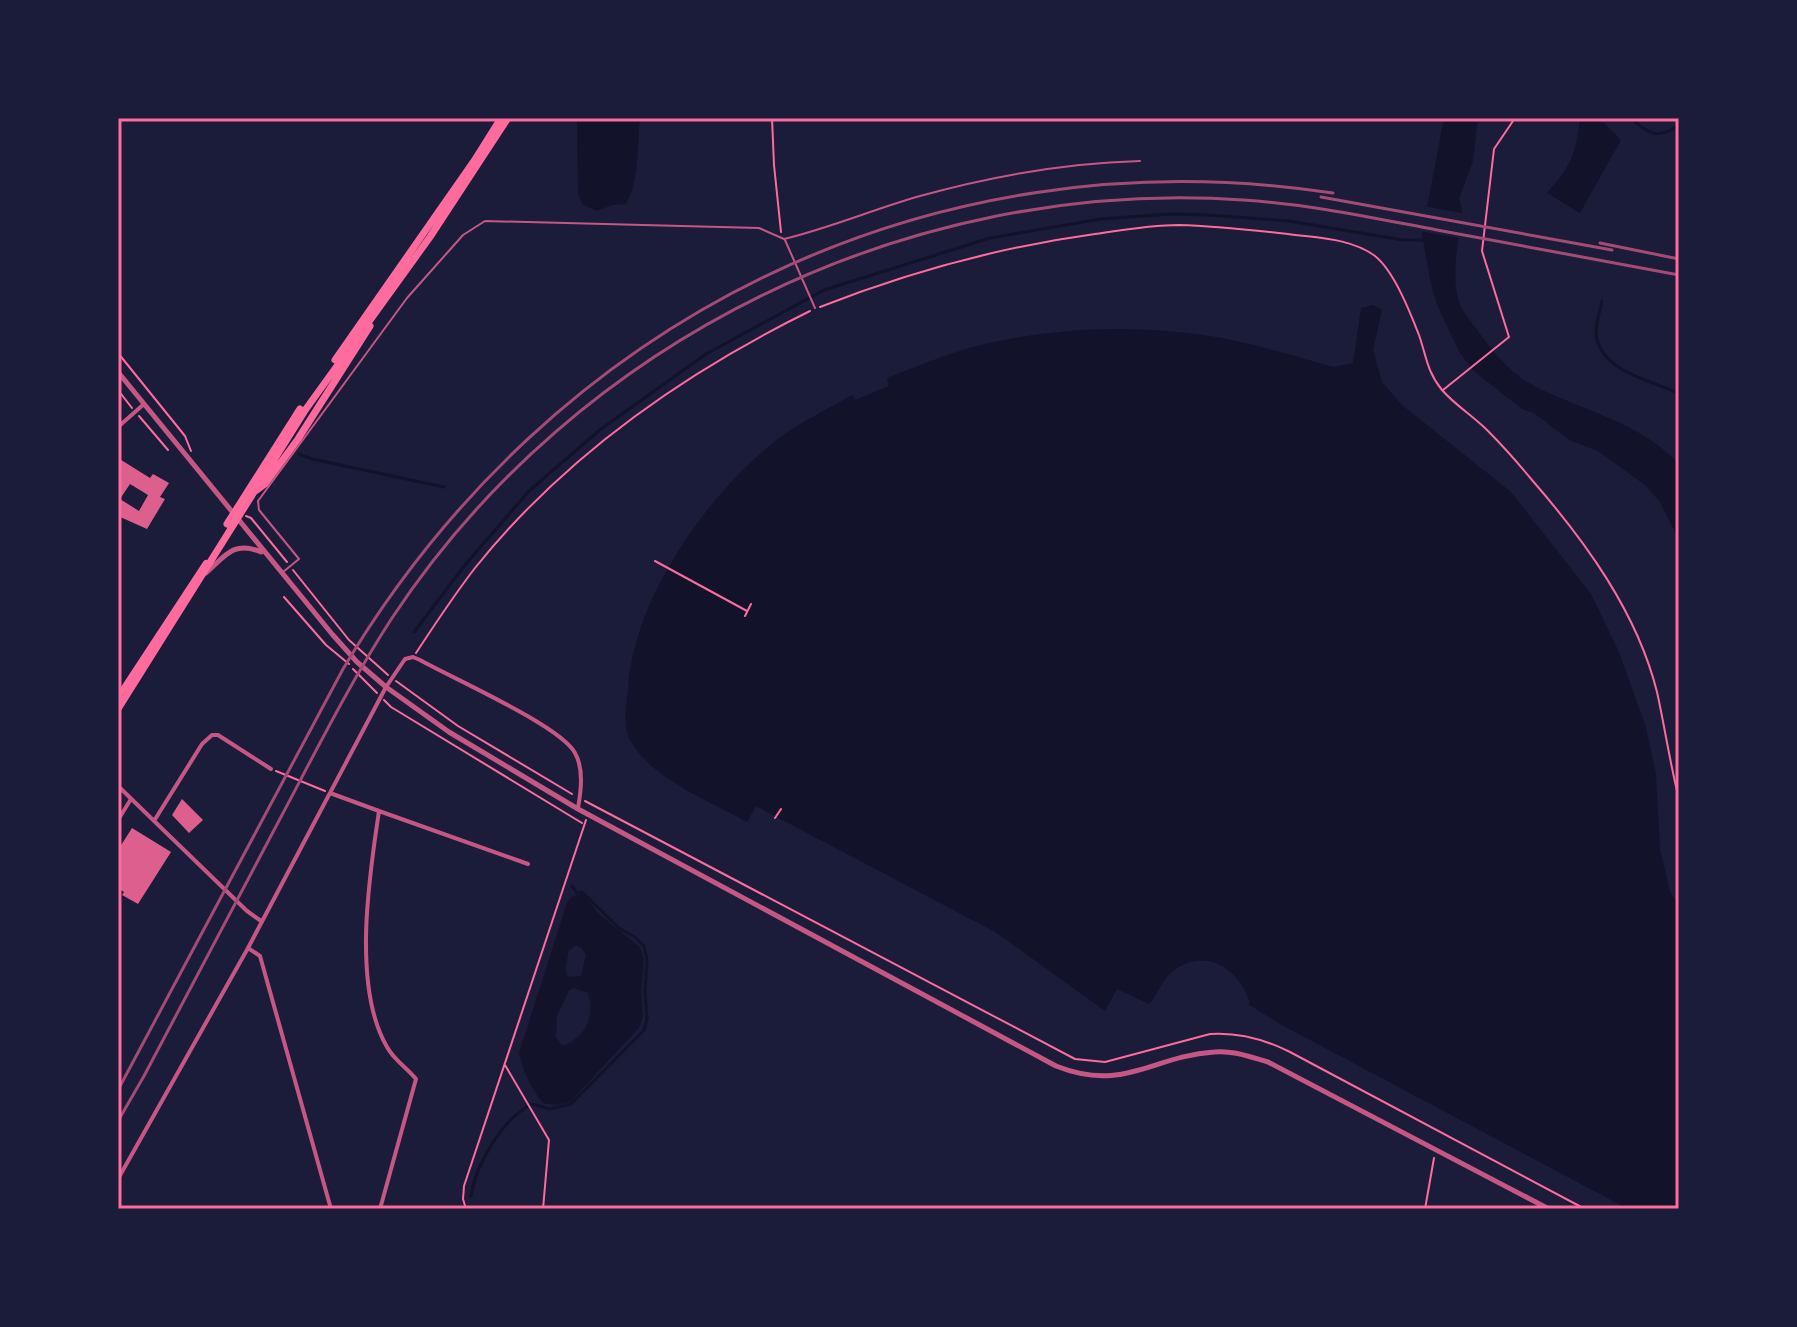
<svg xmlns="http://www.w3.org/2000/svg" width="1797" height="1327" font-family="'Fira Sans Condensed',sans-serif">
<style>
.water{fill:#12122b;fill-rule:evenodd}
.pier{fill:#1b1b3a}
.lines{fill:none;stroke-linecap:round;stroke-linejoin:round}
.stream{stroke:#12122b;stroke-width:3}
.building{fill:#dd5f8e;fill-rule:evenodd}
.path{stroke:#ff6b9d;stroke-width:2}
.service{stroke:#c65784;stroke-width:2}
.minor{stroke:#c65784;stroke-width:4}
.tertiary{stroke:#c65784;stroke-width:5}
.secondary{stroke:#ff6b9d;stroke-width:6}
.trunk{stroke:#ff6b9d;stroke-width:7}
.rail{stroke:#a44b75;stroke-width:3}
.neatline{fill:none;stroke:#ff6b9d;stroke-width:3}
</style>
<rect width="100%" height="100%" fill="#1b1b3a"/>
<path class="water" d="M577,118H640C637,146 640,179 626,204L612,205L597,211L583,205L578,194Z
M1444,118H1478L1473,161L1459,199L1462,209C1460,235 1453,262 1456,288C1457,306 1468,318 1478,331C1491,350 1509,372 1529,383C1577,410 1642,421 1679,465V540L1660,502L1645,485L1598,451L1569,440L1534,413L1522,409L1475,372L1460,353L1437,305L1431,284L1422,234Z
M1580,118H1599L1621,140L1580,213L1547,193C1571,166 1576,154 1580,118Z
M1373,305L1382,310L1373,350L1382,382L1402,405L1511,492L1591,594L1618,650L1645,724L1656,774L1660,849L1670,892L1679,905V1209H1628L1280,1024L1248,1004L1250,1003C1240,968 1203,945 1171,973C1161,981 1158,995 1149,1004L1117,989L1105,1011L997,933L756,806L747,822C711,802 653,779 632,743C622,729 626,706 628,689C633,601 703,501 769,446C794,425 824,411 852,395L855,400L889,386L887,378C915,367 944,355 973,347C1047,328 1127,324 1203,335C1247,341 1290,355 1333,367L1353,363L1361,308Z
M582,893L600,915L640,947L644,959L641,992L643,1017L639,1028L570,1102L556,1105L543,1103C530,1087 524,1073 519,1053L567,903L571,897ZM576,946L582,948L586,955L581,976L568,977L565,970L569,950ZM574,988L588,993C596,1015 585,1039 562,1046L556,1037L557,1016L569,990Z"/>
<path class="pier" d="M1424,206L1466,214L1464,239L1418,231Z"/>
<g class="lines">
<path class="stream" d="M1631,118C1648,134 1658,140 1679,125
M1602,301C1600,311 1596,322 1596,332C1597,370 1651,381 1679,393
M299,454L312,459L444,487
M414,632L465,565L529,491L601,429L706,354L824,290L990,238L1101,219L1170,214L1209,215L1289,221L1403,240H1424
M471,1196C476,1164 502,1119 532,1104L550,1109L571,1104L644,1030L647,1019L645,992L647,959L644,946L636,938L619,928L582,892L577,893L572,886"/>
</g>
<path class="building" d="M118,458L150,478L153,474L169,483L160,497L165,499L147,529L118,516ZM130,484L148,495L139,511L120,499Z
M182,799L203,820L189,833L172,815Z
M132,828L171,852L138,904L122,895L124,892L118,888V850Z"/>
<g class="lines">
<path class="path" d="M772,118L774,165L781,232
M820,307C909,272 1000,247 1095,234C1122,230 1151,225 1179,225C1215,226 1252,230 1288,234C1316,238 1351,238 1375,256C1394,271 1410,312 1419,335C1426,355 1427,372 1442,390C1455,405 1473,416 1487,430C1503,446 1518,463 1532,480C1585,541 1637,612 1657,692C1665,728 1670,764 1679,799
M118,353L185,436L191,451
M118,390L132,408
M1443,390L1509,337L1482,251L1494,149L1515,118
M139,416L168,450
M246,516L251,518L287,562
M655,561L747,611
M293,570L349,640L388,675
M284,597L326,645L349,664
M745,616L751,604
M416,653C435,624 454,595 475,568C564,457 684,373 810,311
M353,669L377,693
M396,681L458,726L572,794
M384,700L391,707L582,823
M276,771L325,791
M585,801L1075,1059L1105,1062L1210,1034C1239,1032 1264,1039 1290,1052L1585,1209
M775,818L781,809
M505,1065L549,1140L543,1209
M466,1209L463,1199L464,1186L586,820
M1425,1209L1434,1158"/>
<path class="service" d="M785,240L815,308
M283,572L299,559L259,510L258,501L407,298L463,235L485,221L759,228L784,239C830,228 874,209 920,196C992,176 1066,163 1140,161"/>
<path class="minor" d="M118,427L144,404
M118,786L247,911L261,921
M330,793L379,811C369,877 352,987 387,1047C394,1060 406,1067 416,1079L380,1209
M379,811L528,864
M118,820L131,799
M154,821L202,744L212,735H218L271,769
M248,948L260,956L331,1209
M118,1179L248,948L386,687L405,659L413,657L420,660C452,678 561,726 575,753C584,769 581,791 578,808"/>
<path class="tertiary" d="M118,372L332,634L357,662L386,687L449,732L578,809L1056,1066C1124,1093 1152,1056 1214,1052C1233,1050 1250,1057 1268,1062L1549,1209
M206,573C225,556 234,540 261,552"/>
<path class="secondary" d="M118,697L206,563"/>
<path class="trunk" d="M335,360L474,161L501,118
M254,492L265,484L298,439L370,326
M227,524L300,409
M118,709L306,409L430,237L508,118"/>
<path class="rail" d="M1321,197L1612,250
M1600,243L1679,259
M118,1090L343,669C551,319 928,132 1333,193
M118,1121L144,1076C190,989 236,902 282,815C317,749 351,681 392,618C577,338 910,177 1243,200C1309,204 1373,218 1437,230C1518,245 1598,260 1679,275"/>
</g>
<rect width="1797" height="1327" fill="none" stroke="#1b1b3a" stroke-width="240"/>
<rect x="120" y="120" width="1557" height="1087" class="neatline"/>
</svg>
